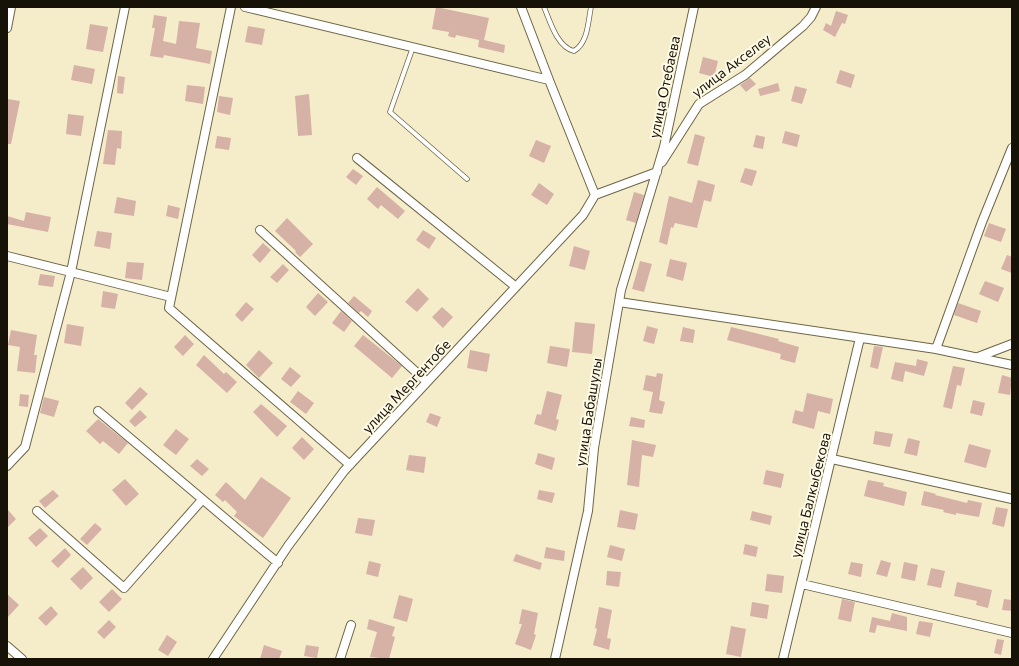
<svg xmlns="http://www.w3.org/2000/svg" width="1019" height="666" font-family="Commissioner,sans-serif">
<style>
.building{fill:#d6b1a6}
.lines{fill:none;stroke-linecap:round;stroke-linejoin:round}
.service-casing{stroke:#6d6547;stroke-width:5.5}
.minor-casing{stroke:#6d6547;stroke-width:10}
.service{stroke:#fff;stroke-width:4}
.minor{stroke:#fff;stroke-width:8}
.labels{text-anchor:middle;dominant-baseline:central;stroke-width:4;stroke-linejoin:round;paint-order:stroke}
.street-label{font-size:14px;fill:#161207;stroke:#fffae5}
</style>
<rect width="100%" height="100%" fill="#f5ecca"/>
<path class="building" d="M436,7L489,18L484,40L505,45L504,53L478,47L479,40L456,35L455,38L448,36L449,32L432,29Z
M836,11L848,15L845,24L842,23L835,37L823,30L826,23L831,26Z
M154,15L167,17L163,41L176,44L179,21L200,23L196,48L212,51L210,64L164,55L163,58L150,56L155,28H152Z
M90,24L108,27L103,52L86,49Z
M248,26L265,29L262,45L245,42Z
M703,57L718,61L714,77L699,73Z
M74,65L95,69L92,84L71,80Z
M840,70L855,75L851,88L836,83Z
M118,76L125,77L123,94L117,93Z
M750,78L756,84L746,92L740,85Z
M778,83L780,91L760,96L758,89Z
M187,85L205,87L203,104L185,101Z
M795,86L807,89L802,104L791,101Z
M309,94L312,135L298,136L295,96Z
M219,96L233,98L230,115L217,112Z
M7,99L20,101L11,144H7Z
M68,114L84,116L81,136L66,134Z
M108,130L122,131L121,149L117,148L115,165L103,164Z
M785,131L800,135L797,147L782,143Z
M695,134L705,137L698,166L687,163Z
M756,135L765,137L763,149L753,147Z
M217,136L231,138L229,150L215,148Z
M536,140L551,146L544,163L529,156Z
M745,168L757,171L752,186L740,182Z
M353,169L363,176L356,185L346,177Z
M698,180L715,185L711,202L704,200L697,228L675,223L673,228L671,227L667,245L659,242L669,196L692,203Z
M539,183L554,194L547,205L531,195Z
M377,187L405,211L398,219L381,205L378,209L367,199Z
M634,192L644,195L636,223L626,220Z
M117,197L136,201L134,216L114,213Z
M168,205L180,208L178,219L166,216Z
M26,212L51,217L48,232L7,224V216L24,221Z
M287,218L313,244L300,257L295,252L296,251L275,231Z
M989,223L1006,229L1001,242L984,236Z
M423,230L436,238L429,249L416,240Z
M97,231L112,233L110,249L94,246Z
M263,243L271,250L260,263L252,255Z
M574,246L590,251L585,270L569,266Z
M1007,255L1012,257V273L1001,269Z
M670,259L687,263L683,281L666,276Z
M640,261L652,264L644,292L632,289Z
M127,262L144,263L142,280L125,278Z
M283,264L289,270L277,283L270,277Z
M40,274L55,276L53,287L38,285Z
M985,281L1004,288L998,302L979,294Z
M418,288L429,299L417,312L405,302Z
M103,291L118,294L115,309L101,307Z
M318,293L328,302L315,316L306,307Z
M354,296L372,311L368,317L361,311L359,313L348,303Z
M246,302L254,309L242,322L235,315Z
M958,303L981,311L977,323L954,315Z
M442,307L453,317L443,328L432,317Z
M341,311L352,321L344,332L332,323Z
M575,322L595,324L592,354L572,352Z
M67,324L84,327L81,346L64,343Z
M647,326L658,329L654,344L643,341Z
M683,327L695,330L693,343L680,341Z
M731,327L779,339L778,341L799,347L795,363L780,359L781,354L727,340Z
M11,330L37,335L34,355H37L35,373L17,371L20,347L8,345Z
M185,335L194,344L183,356L174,347Z
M363,335L402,366L392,378L354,346Z
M550,346L570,349L567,367L547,363Z
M874,346L883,347L878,369L870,367Z
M259,350L273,363L259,378L246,365Z
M470,350L490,354L487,372L467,368Z
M204,355L224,374L226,372L237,382L227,393L196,365Z
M917,359L928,362L924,376L905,371L903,382L891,379L895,362L916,366Z
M953,366L965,368L961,386L957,385L952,409L943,407Z
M290,367L301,376L291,387L281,379Z
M657,373L663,374L659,400L665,402L662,414L649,412L653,392L643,390L646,375L656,377Z
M1002,375L1012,378L1010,395L998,393Z
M140,387L148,394L132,410L125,403Z
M298,391L314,403L306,414L290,402Z
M547,391L562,395L556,419L559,420L556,431L534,424L537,414L541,415Z
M807,393L833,399L830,414L818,411L814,429L792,423L795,410L803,412Z
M20,394L29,395L28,407L19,406Z
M44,397L59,401L54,417L40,413Z
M973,400L985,403L982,416L970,413Z
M261,404L287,426L277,437L253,412Z
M140,410L147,417L135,427L129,421Z
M430,413L441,417L437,427L426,422Z
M631,417L645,420L644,428L629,426Z
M98,419L128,443L119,454L103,441L100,444L86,431Z
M176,429L189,439L176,455L163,445Z
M875,431L893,434L890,447L873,444Z
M302,437L314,449L304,460L292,448Z
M908,438L920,441L917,456L904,453Z
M632,440L656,445L653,457L642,455L639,487L627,485Z
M969,444L991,450L986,468L964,462Z
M538,453L555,458L552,470L535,464Z
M409,455L426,457L424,473L406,470Z
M197,459L209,469L202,476L190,466Z
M766,470L784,474L781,488L763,484Z
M261,477L291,498L263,538L234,516L237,512L225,500L223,502L215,495L226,482L245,500Z
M125,479L139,494L126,506L112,490Z
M868,480L884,483L883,486L907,492L904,506L864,496Z
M53,490L59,496L45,508L39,501Z
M539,490L555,493L552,503L537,499Z
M924,491L936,494L935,495L967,503L968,500L982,503L979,517L956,513V515L943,512L944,510L921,505Z
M996,507L1008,509L1004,527L992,524Z
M7,509L16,519L7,528Z
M620,510L638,514L635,530L617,527Z
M752,511L772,516L770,525L750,520Z
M358,518L375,520L372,536L355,533Z
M95,523L102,529L87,545L80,539Z
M40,528L48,536L36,547L28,538Z
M745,544L758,547L756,557L743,554Z
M610,545L625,549L622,561L607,557Z
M546,547L565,551L564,561L544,558Z
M65,548L71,555L58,568L51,561Z
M516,554L542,563L540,570L513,561Z
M881,560L891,563L887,577L876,574Z
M369,561L381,564L378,577L366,574Z
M851,562L863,564L861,577L848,574Z
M904,562L918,565L915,581L901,578Z
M83,567L93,578L81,590L70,579Z
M931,568L945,571L941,588L927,585Z
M607,571L621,572L619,587L606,585Z
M767,574L784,576L782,593L765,591Z
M957,582L992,590L988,608L976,605L977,601L954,596Z
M112,589L122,599L109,612L99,602Z
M7,594L19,605L7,618Z
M399,595L413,599L407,622L393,618Z
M842,599L855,602L851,622L838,619Z
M1004,599L1012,600V611L1002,610Z
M752,602L769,605L767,619L750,616Z
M51,606L58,614L46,626L38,618Z
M599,607L612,610L607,638L611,639L609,650L593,645L597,629L595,628Z
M522,609L538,613L534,634L536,635L531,650L515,644L522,624H519Z
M892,613L907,617V631L877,625L875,633L869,632L872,617L890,621Z
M369,619L395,627L392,636L395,637L389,659L370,657L377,632L367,629Z
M109,620L116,627L104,639L97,632Z
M919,621L933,623L930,637L916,634Z
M731,626L746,629L741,657L726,654Z
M167,635L177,642L168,656L158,650Z
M997,639L1004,640L1001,655L994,653Z
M264,645L282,651L279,659H260Z
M306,645L319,647L317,658L304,656Z"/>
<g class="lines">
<g class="service-casing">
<path id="service" d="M544,7C550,21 557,47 574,51C588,43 588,22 591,7
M413,47L390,112L467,179"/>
</g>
<g class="minor-casing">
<path id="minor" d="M231,7L169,308L350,465
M245,7L549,80L595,195
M521,7L549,80
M7,28L11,7
M357,158L516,287
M662,162L699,104L745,75L803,26L811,17L816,7
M260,230L427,382
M7,256L171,297
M619,302L936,349L1012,365
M936,349L982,222L1012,148
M978,357L1012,344
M98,411L278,563
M832,459L1012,499
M7,466L25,447L71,272L125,7
M37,511L124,588L202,500
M802,584L1012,633
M7,646L22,659
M213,659L288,546L344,471L583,215L595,195L657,172
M340,659L351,625
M555,659L588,511L594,448L621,290L664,147L694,7
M783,659L860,338"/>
</g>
<use href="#service" class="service"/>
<use href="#minor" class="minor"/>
</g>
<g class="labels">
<g class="street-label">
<text transform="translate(731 65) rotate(-37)">улица Акселеу</text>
<text transform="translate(664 87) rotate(-78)">улица Отебаева</text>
<text transform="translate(406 386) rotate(-47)">улица Мергентобе</text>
<text transform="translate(588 412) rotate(-81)">улица Бабашулы</text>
<text transform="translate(810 495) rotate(-76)">улица Балкыбекова</text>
</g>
</g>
<rect width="1019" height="666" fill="none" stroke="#161207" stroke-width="16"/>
</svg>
